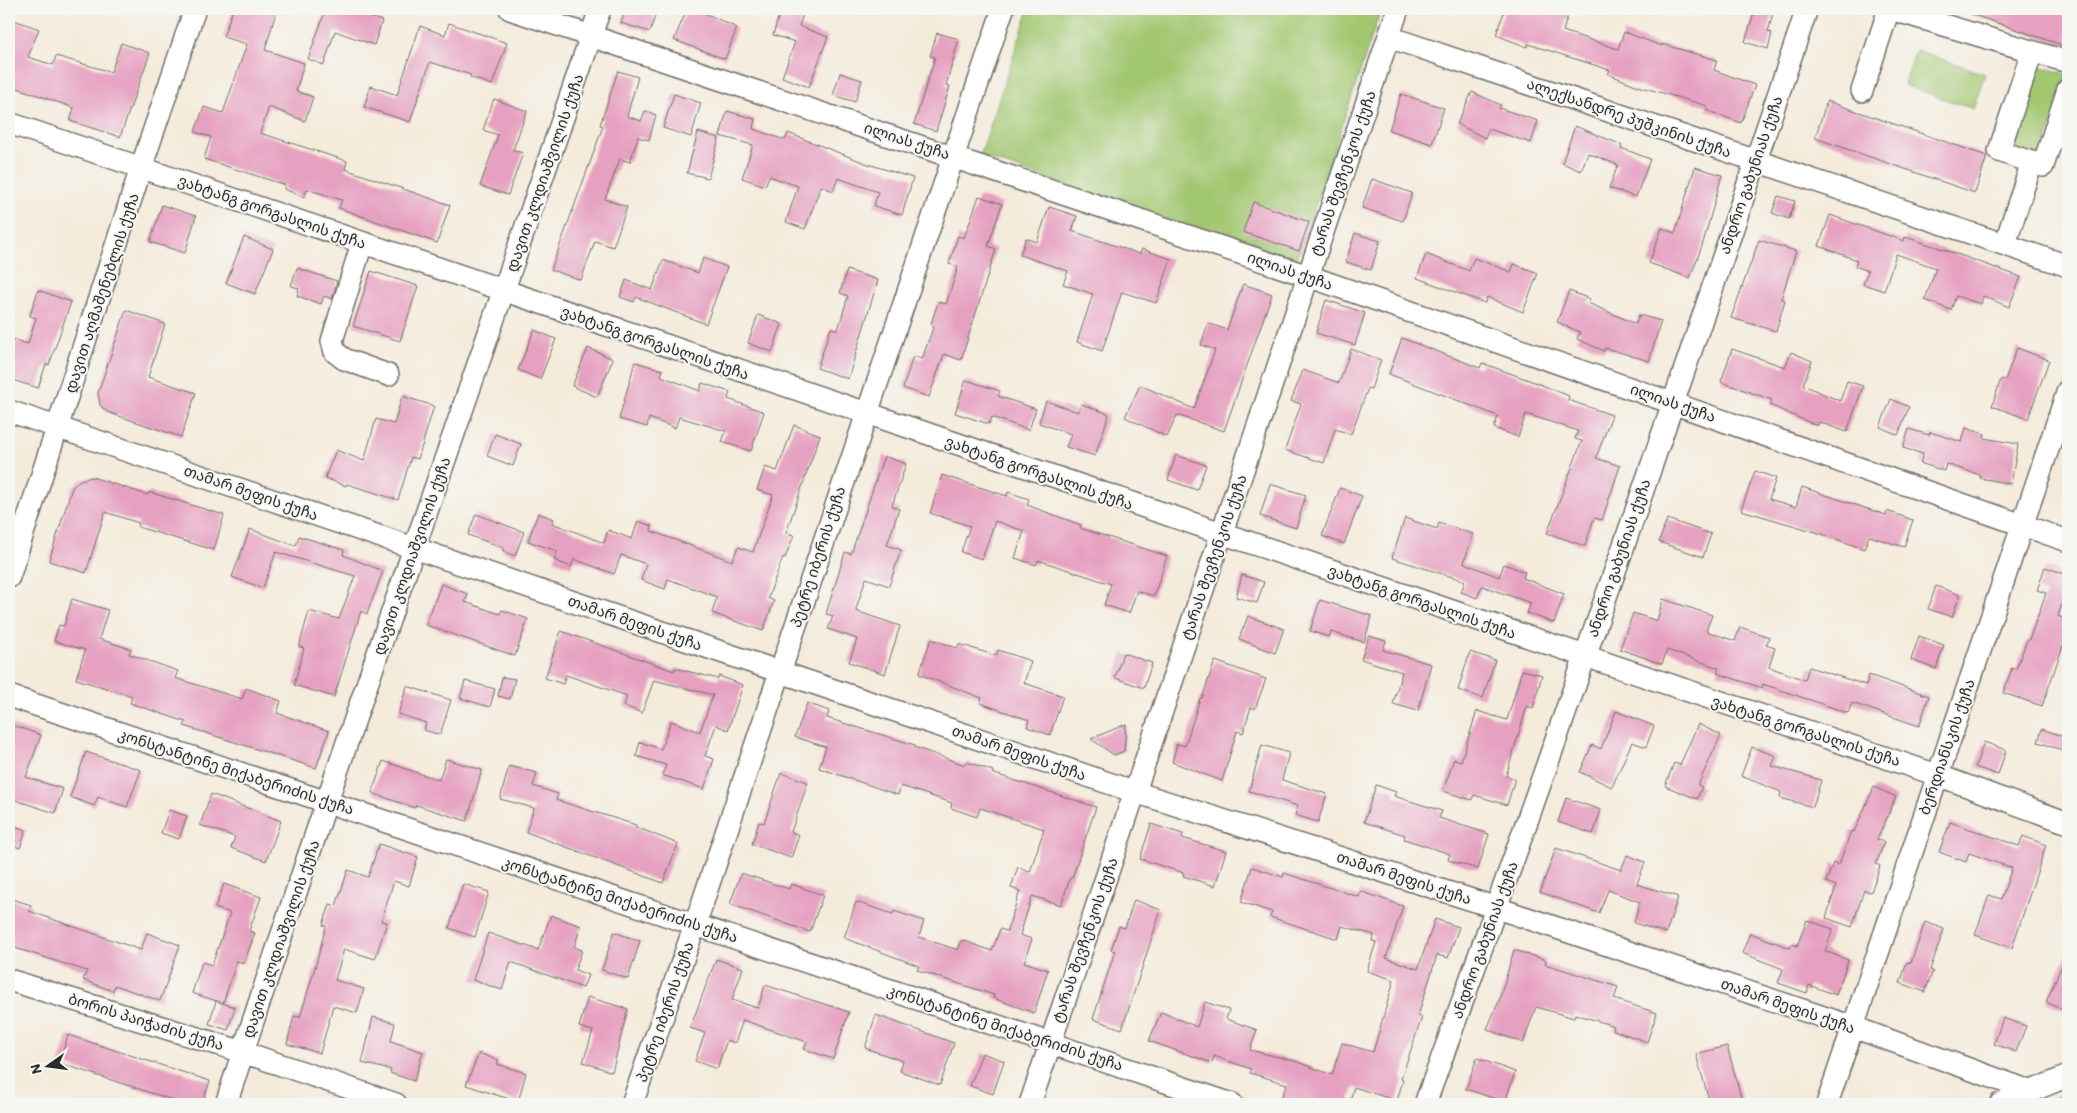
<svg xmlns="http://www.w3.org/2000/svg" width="2077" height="1113" font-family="Itim,'Noto Sans Georgian',sans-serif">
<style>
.green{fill:#a2c771;stroke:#66794e}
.building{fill:#e6a1c1}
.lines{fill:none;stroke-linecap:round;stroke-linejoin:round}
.minor-casing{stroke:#716e69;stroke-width:24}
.minor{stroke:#fff;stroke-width:21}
.labels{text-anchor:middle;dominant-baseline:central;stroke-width:4;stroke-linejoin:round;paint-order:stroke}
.street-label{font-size:15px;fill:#2b2b2b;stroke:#f6f6f2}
</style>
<rect width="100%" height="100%" fill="#f6f6f2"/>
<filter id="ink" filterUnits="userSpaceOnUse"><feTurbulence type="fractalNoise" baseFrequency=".02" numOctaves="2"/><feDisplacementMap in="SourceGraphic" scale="10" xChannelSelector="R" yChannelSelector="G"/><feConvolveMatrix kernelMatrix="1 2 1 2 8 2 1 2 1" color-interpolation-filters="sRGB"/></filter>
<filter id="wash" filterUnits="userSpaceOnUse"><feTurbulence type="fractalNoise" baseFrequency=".0096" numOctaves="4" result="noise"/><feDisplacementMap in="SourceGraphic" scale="20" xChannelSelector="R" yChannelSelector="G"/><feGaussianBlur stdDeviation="1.12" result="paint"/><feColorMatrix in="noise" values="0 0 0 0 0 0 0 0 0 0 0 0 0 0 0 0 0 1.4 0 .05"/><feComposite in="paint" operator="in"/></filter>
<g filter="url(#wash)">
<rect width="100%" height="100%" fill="#f4ebdb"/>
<path class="green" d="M1029,9H1381L1296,263L980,156Z
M1916,50L1985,74L1973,109L1904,85Z
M2033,64L2068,75L2042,157L2006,145Z
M2068,1092V1104H2038Z"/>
<g id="blocks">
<path class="building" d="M233,9H277L265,50L304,63L296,91L313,97L305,121L269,107L260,133L347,161L345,169L450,205L437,243L339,208L342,200L307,189L304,197L284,189L285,185L204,159L211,137L195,132L204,107L223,113L247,44L223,37Z
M326,9H348L382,21L374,45L335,31L324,65L308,59Z
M626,9H657L650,32L621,23Z
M687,9H696L737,28L725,59L674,40Z
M781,9H805L799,26L828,37L809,87L782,77L795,42L773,35Z
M1505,9H1550L1568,14L1563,31L1618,49L1624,32L1662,46V44L1717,60L1714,70L1755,85L1741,123L1706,110L1708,106L1638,86L1608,74L1610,70L1528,44L1527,47L1496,35Z
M1755,9H1774L1768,32L1772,33L1768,49L1745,42Z
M1962,9H2068V47L1962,11Z
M14,20L39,29L28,57L53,65L56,56L111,72L121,43L150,53L120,137L70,121L74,108L9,85V34Z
M449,23L507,43L492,85L470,77L471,75L430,62L410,122L364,107L371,86L397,95L420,26L445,35Z
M937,33L959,39L946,85L950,86L936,131L914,124L935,57L930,56Z
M618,71L638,77L627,116L641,121L645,111L656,115L649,140L638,137L630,162L620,159L605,199L627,207L613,247L595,241L581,280L551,270L596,146L603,126L600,125Z
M840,73L862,80L855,102L833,95Z
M1472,92L1501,105L1499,108L1538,121L1531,143L1489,129L1485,138L1457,124Z
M674,94L701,103L691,137L663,128Z
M1401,94L1444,108L1432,144L1389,130Z
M494,99L527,111L513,150L523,153L508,195L480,186L498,135L483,130Z
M1827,101L1987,156L1975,193L1815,138Z
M727,111L755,119L753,129L785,140L788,133L868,164L913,178L902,215L874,206L878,192L838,178L833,191L821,186L805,229L786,222L798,186L769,176L765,186L742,178L753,145L720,136Z
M1575,126L1622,145L1621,148L1650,159L1636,197L1609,188L1618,165L1588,153L1581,171L1562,163Z
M698,132L719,138L708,178L687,173Z
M1695,167L1722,175L1703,243L1690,278L1649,263L1662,228L1675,233Z
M1372,179L1412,193L1403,221L1362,208Z
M979,196L1002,204L988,246L996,249L961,360L944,354L929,397L903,388L913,356L922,359L934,325L931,324L938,302L946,304L958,267L949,264L958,236L964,238Z
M1778,196L1795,201L1789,219L1772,213Z
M1253,202L1309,222L1299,251L1243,232Z
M162,205L196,216L185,253L150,242Z
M1049,207L1077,216L1072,231L1140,254L1142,249L1171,259L1156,303L1122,292L1102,351L1077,342L1093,294L1063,284L1068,271L1020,255L1026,238L1037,242Z
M1830,215L1904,241L1905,237L1943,249L2021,277L2009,307L1983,296L1981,304L1956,296L1951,310L1925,300L1936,268L1896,254L1884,291L1863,284L1868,271L1855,266L1857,260L1819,246Z
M1355,233L1380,241L1371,270L1346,262Z
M244,237L273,249L255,294L226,283Z
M1759,240L1796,251L1781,299L1785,300L1776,331L1731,318Z
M1426,254L1469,271L1474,258L1511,272L1514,264L1538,273L1523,312L1487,297L1485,303L1417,278Z
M703,258L727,267L706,324L636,297L634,302L620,297L626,280L652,290L663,260L698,273Z
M297,268L337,281L332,299L324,296L321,304L297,296L299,288L291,286Z
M847,270L878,280L848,379L817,368L831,328L838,330L848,296L840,293Z
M371,271L418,286L400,341L353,326Z
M1243,284L1272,294L1224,431L1177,415L1167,437L1125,417L1140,385L1194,409L1215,350L1201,345L1208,323L1227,330Z
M38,290L71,302L49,365L46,364L38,388L9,379V338L28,344L36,318L30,316Z
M1569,291L1590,299L1588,303L1636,324L1639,315L1661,321L1649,361L1605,348L1604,351L1577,339L1580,332L1557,322Z
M1326,300L1365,313L1355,345L1316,333Z
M126,310L165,324L148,377L196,393L181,437L107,412L100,405L98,393Z
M758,315L782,324L772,352L748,343Z
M534,330L556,339L540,379L518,370Z
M1402,338L1480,368L1482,363L1537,383L1569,396L1568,400L1612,415L1596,458L1620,466L1602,520L1594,518L1585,546L1547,533L1582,441L1575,439L1578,431L1526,414L1518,437L1494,428L1498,416L1389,374Z
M588,348L613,359L597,397L572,386Z
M2017,348L2049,360L2028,419L1992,406L2001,379L2005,380Z
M1351,349L1381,360L1371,389L1368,388L1351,434L1335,429L1324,463L1285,450L1301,404L1291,401L1303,370L1339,383Z
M1732,349L1785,367L1791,352L1812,361L1803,385L1840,401L1847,381L1863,386L1847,432L1819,422L1817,426L1770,405L1772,400L1721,382Z
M635,362L663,370L661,376L700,391L702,383L730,392L728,399L764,412L751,451L722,442L726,431L679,417L675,428L649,418L647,427L619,419Z
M966,380L1000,391L998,396L1036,409L1029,430L992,417L989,424L955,413Z
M402,396L434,406L418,459L411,457L398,500L347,484L346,486L325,478L336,450L364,461L376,419L394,424Z
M1891,399L1909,407L1898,435L1880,427Z
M1046,401L1078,412L1081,404L1109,414L1095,456L1066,447L1071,434L1039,423Z
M794,425L820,435L786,533L794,535L785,558L783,557L768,598L774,601L763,631L712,613L717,597L668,579L665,589L641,580L646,564L621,555L614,574L574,559L571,567L554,560L557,551L528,541L538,513L554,519L552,523L604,543L608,530L632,539L638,521L652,526L651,531L732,561L738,547L753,552L773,495L757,490L765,467L777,471Z
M1966,428L1985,434L1984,438L2018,444L2011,484L1980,478V475L1946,464L1944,471L1920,463L1923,454L1903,448L1909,429L1929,435L1930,432L1962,442Z
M495,434L521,444L513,466L487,456Z
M1176,455L1206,465L1197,490L1168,480Z
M884,456L906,464L892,506L899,509L887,545L901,550L889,586L866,578L856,609V611L900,626L885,674L849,662L857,639L828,629L833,616L826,614L845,552L851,554Z
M1755,471L1776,478L1769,499L1796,507L1802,487L1886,515L1887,511L1913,520L1904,547L1869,536L1864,549L1819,533L1741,510Z
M942,475L1007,496L1008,492L1029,499L1027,505L1081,525L1080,528L1167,556L1154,596L1137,591L1129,613L1104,605L1111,584L1038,560L1036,565L1015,558L1024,531L995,521L982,559L961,552L970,526L930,513Z
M92,477L148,495L149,492L224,515L214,550L138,527L139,523L105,512L86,573L49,561L72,488L80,480Z
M1270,484L1306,495L1296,528L1260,516Z
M1340,488L1362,496L1344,544L1322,536Z
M476,514L524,532L515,556L503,551L504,548L468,535Z
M1405,518L1437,529L1439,523L1473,534L1464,563L1499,577L1504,564L1525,572L1523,578L1564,594L1554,623L1527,613L1531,603L1482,586L1477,598L1461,592L1465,581L1392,558Z
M1667,519L1711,534L1703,557L1659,542Z
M250,529L296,546L299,536L344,550L343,555L383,571L367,614L361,611L334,697L294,685L304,648L299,647L309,611L339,619L355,576L276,552L263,588L232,577Z
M2045,567L2068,575V586L2058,616L2068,620V648L2063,646L2042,706L2003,693L2012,668L2016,669L2027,640H2029L2046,593L2037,590Z
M1242,575L1264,582L1257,603L1236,597Z
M441,584L468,594L465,602L500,614L502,610L528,619L515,656L426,625Z
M1936,586L1960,595L1952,617L1928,609Z
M72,599L108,610L99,639L131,649L129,654L178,671L175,678L242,699L246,688L281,701L277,713L329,731L316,768L184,726L186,722L130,703L132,696L76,679L85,650L54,641L59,625L64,626Z
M1663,599L1712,615L1706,631L1735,641L1740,627L1769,637L1766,645L1775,648L1769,667L1805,680L1809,667L1866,685L1869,675L1929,696L1919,726L1852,703L1848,713L1763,684L1762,688L1717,673L1719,668L1667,650L1662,664L1620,649L1633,613L1657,621Z
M1320,600L1372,616L1364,642L1331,632L1329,637L1310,631Z
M1248,616L1284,629L1275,653L1239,639Z
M561,631L674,671L675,668L718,679L719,676L743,685L728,730L716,725L705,756L714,759L704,789L662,775L666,765L636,756L640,742L661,749L671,721L700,732L713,695L654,680L642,713L624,706L627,696L566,675L563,684L545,678Z
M1369,636L1386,641L1383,650L1431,664L1418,711L1393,704L1402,672L1361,659Z
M1919,636L1944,645L1936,669L1911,660Z
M931,639L957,648L959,644L996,656L998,650L1031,661L1024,683L1063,696L1050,735L1027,727L1029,720L980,703L982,698L919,674Z
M1470,652L1495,660L1483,698L1458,690Z
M1123,653L1152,663L1144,688L1115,678Z
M1215,661L1266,679L1255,709L1251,707L1243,733L1237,731L1222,781L1172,762L1177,744L1185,746L1200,698H1202Z
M1522,670L1542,675L1533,708L1527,706L1506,776L1515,779L1507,805L1474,795L1472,800L1443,791L1454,759L1461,761L1477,711L1507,720Z
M502,677L515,679L510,699L498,696Z
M465,681L495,689L490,707L460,698Z
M407,686L451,700L440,735L424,730L426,723L398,714Z
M807,703L829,711L827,718L915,745L914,747L965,765L967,762L993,771L992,773L1096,807L1072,878H1070L1061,905L1032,896L1020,935L1032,939L1024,962L1048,970L1034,1013L993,998L994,995L917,970L919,966L844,938L856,902L893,914L894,911L924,921L919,937L958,950L962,940L992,951L1000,929L1007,931L1020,891L1011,888L1018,867L1030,872L1044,829L980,808L977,817L951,808L952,803L901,786L898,795L819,768L826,747L795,737Z
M1616,711L1654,726L1646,747L1632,742L1612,787L1580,772L1592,745L1601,749Z
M9,724L41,735L26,777L63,789L55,813L9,798Z
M1126,724L1124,751L1114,755L1091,739Z
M1698,724L1721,735L1698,785L1702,787L1697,799L1665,786L1674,763L1680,765Z
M2042,729L2068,738V752L2038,742Z
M1984,742L2006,750L1998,775L1975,767Z
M1262,745L1289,753L1282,780L1327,794L1318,822L1295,815L1298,806L1249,791Z
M1752,747L1776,756L1772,766L1821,780L1813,807L1780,798L1781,792L1741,776Z
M86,752L141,770L127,807L98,797L94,806L70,797Z
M446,759L482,770L467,821L416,805L415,808L372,793L383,761L439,780Z
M509,766L537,773L533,786L558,794L556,800L636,825V827L678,844L663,883L526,832L534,808L500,799Z
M781,773L808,782L791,832L799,835L791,858L752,844L759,822L764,823Z
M1376,785L1396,792L1394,796L1442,811L1439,818L1489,834L1478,869L1448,860L1450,854L1404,839L1405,835L1364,822Z
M1874,787L1896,797L1877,840L1884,842L1876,864L1880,866L1871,892L1864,890L1852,927L1826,918L1836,886L1826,882L1833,863L1839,865L1851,831L1854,832Z
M211,794L281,821L266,861L231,848L235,837L200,825Z
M1566,798L1601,810L1593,834L1558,822Z
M169,810L187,816L179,839L161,833Z
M1950,822L2019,846L2023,836L2046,845L2012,948L1975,935L1989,895L2001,899L2012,868L1969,853L1966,862L1939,852Z
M9,824L26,830L20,848L9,844Z
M1151,824L1183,834L1182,838L1226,851L1215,886L1183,876L1184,873L1140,859Z
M379,844L418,857L409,886L394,881L381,921L387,922L375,959L344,949L335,980L364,989L357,1013L333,1006L320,1053L287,1044L294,1016L300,1017L315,968L326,926L323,925L330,904L336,906L348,870L368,877Z
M1556,848L1621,870L1627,855L1645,862L1637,884L1678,897L1666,933L1634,923L1640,902L1608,890L1599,913L1540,892Z
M1252,867L1283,877L1284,873L1359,897L1360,891L1403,906L1386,958L1418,969L1435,919L1459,927L1448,958L1437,955L1418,1016L1422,1017L1401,1079L1403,1080L1397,1101L1354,1087L1349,1104H1295L1281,1099L1287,1084L1250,1073L1251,1069L1214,1056L1212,1063L1149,1041L1161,1012L1197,1027L1205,1002L1229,1010L1226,1019L1257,1030L1250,1050L1295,1061L1332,1075L1342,1043L1373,1052L1394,980L1367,971L1376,942L1372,941L1374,935L1342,926L1338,939L1270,917L1272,912L1241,902Z
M741,873L789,889L791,884L823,895L810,932L730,904Z
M224,884L261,897L249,931L255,933L244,963L237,961L223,1003L192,993L202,962L212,965L230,913L215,908Z
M463,884L489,892L475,937L449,928Z
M9,898L31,905L29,911L141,950L147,933L180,945L160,1001L115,985L113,991L83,980L87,971L9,946Z
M1134,900L1161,910L1122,1029L1093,1019L1115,951L1111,950L1119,926L1125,928Z
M551,915L581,926L574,947L582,950L575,970L588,975L583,988L511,962L502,990L473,980L488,933L538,950Z
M1807,920L1833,929L1825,951L1848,960L1836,995L1809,985L1807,993L1778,983L1783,969L1742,953L1750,933L1790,948L1792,944L1797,946Z
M1925,922L1944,929L1930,970L1933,971L1925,992L1900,983L1907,962L1911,963Z
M614,932L640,941L628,979L602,970Z
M1514,950L1546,960L1545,964L1618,987L1614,999L1657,1013L1647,1042L1613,1030L1614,1026L1575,1014L1574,1018L1536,1007L1523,1043L1487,1029L1499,1001Z
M2068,951V1012L2046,1002Z
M716,959L743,968L732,1000L758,1008L765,985L849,1012L833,1059L804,1049L807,1042L743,1020L735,1043L727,1040L717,1069L695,1061L705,1033L690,1028Z
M588,997L628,1009L612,1072L583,1062L593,1031L579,1027Z
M216,1001L235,1007L228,1030L209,1024Z
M876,1015L954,1043L940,1085L900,1071L903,1061L865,1048Z
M373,1017L395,1023L391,1041L423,1052L414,1081L390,1073L391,1070L362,1063Z
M2003,1018L2026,1026L2016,1052L1994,1044Z
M68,1035L210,1081L202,1104H185L59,1063Z
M1727,1046L1743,1104H1710L1696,1054Z
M479,1053L499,1061L497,1064L526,1073L518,1102L466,1085Z
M982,1053L1004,1061L993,1094L970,1086Z
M1477,1058L1515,1072L1505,1102L1466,1089Z"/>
</g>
</g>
<g filter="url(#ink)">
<use href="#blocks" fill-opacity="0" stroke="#716e69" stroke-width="1"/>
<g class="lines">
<g class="minor-casing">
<path id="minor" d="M510,9L1308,276L2068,541
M1890,9L2068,62
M1389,37L2068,266
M2032,52L1999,151L2043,166L2068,89
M1862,91L1889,9
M9,123L1937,775L2068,823
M362,243L332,341L335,352L344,359L388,375
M2005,244L2032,162
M9,411L1135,792L1497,908L1853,1027L2030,1091
M9,577L141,168L195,9
M9,696L1232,1104
M9,980L243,1052L396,1104
M226,1104C345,737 477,374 600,9
M632,1104L695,925L1003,9
M1030,1104L1398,9
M1425,1104C1558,741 1684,375 1807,9
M1827,1104L2068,390
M2000,1104L2068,1076"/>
</g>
<use href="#minor" class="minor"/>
</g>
</g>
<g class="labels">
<g class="street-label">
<text transform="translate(1629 118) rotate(19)">ალექსანდრე პუშკინის ქუჩა</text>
<text transform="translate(907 141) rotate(18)">ილიას ქუჩა</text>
<text transform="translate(545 173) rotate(-71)">დავით კლდიაშვილის ქუჩა</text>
<text transform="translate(1343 173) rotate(-71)">ტარას შევჩენკოს ქუჩა</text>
<text transform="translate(1751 175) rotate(-71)">ანდრო გაბუნიას ქუჩა</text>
<text transform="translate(272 212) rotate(19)">ვახტანგ გორგასლის ქუჩა</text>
<text transform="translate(1290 271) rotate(19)">ილიას ქუჩა</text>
<text transform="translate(102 293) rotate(-72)">დავით აღმაშენებლის ქუჩა</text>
<text transform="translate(655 343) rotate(19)">ვახტანგ გორგასლის ქუჩა</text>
<text transform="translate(1673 403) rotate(19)">ილიას ქუჩა</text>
<text transform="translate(1039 473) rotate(19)">ვახტანგ გორგასლის ქუჩა</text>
<text transform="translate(251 493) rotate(19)">თამარ მეფის ქუჩა</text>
<text transform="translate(412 556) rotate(-71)">დავით კლდიაშვილის ქუჩა</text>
<text transform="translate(818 557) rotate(-72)">პეტრე იბერის ქუჩა</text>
<text transform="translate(1214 557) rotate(-71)">ტარას შევჩენკოს ქუჩა</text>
<text transform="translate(1619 558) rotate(-71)">ანდრო გაბუნიას ქუჩა</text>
<text transform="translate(1422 602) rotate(19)">ვახტანგ გორგასლის ქუჩა</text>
<text transform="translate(635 623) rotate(19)">თამარ მეფის ქუჩა</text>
<text transform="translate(1806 731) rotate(18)">ვახტანგ გორგასლის ქუჩა</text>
<text transform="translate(1947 747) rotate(-71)">ბერდიანსკის ქუჩა</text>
<text transform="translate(1019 753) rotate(19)">თამარ მეფის ქუჩა</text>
<text transform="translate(236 772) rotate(18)">კონსტანტინე მიქაბერიძის ქუჩა</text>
<text transform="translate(1404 878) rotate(18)">თამარ მეფის ქუჩა</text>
<text transform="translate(620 900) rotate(18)">კონსტანტინე მიქაბერიძის ქუჩა</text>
<text transform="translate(281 939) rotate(-71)">დავით კლდიაშვილის ქუჩა</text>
<text transform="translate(1085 940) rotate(-71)">ტარას შევჩენკოს ქუჩა</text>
<text transform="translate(1485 940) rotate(-70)">ანდრო გაბუნიას ქუჩა</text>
<text transform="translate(1788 1006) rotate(19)">თამარ მეფის ქუჩა</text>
<text transform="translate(665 1012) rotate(-71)">პეტრე იბერის ქუჩა</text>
<text transform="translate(146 1022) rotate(17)">ბორის პაიჭაძის ქუჩა</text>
<text transform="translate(1005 1028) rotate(18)">კონსტანტინე მიქაბერიძის ქუჩა</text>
</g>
</g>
<rect width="2077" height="1113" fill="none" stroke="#f6f6f2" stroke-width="30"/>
<g transform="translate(48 1066) rotate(256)" stroke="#f6f6f2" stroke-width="4" paint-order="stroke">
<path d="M0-4L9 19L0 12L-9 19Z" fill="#2b2b2b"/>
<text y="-8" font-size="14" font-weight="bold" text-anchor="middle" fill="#2b2b2b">N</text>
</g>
</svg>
